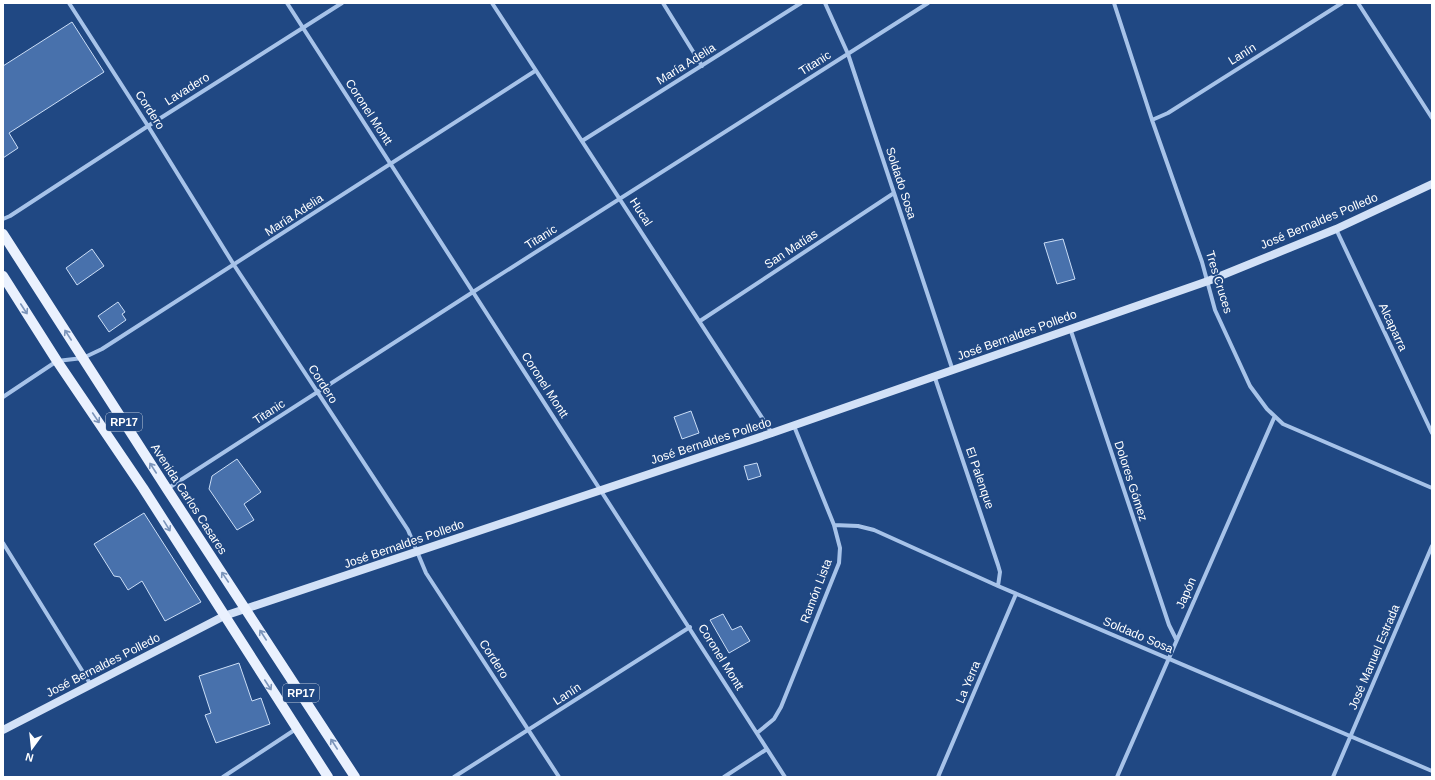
<svg xmlns="http://www.w3.org/2000/svg" width="1435" height="780" font-family="Arial,sans-serif">
<style>
.building{fill:#4871ac;stroke:#cbdef7}
.lines{fill:none;stroke-linecap:round;stroke-linejoin:round}
.street{stroke:#a7c3e9;stroke-width:4}
.secondary{stroke:#d2e1f7;stroke-width:8}
.primary{stroke:#eaf1fe;stroke-width:10}
.oneway{stroke:#7b94ba}
.labels{text-anchor:middle;dominant-baseline:central;stroke-width:4;stroke-linejoin:round;paint-order:stroke}
.shield{fill:#204883;stroke:#bcc8da;stroke-width:1}
.shield-label{font-size:11px;font-weight:bold;fill:#fff}
.street-label{font-size:12px;fill:#fff;stroke:#204883}
</style>
<rect width="100%" height="100%" fill="#204883"/>
<path class="building" d="M72,22L104,72L9,133L18,148L3,158V66Z
M1063,239L1075,279L1057,284L1044,243Z
M92,249L104,266L77,285L66,268Z
M118,302L125,312L122,314L126,320L109,332L98,316Z
M691,411L699,433L682,439L674,417Z
M237,459L261,492L244,504L254,520L237,530L209,489L212,476Z
M757,463L761,476L748,480L744,466Z
M144,513L201,602L165,621L142,581L128,590L120,577L114,576L94,544Z
M723,614L732,630L741,626L750,641L729,653L710,620Z
M239,663L252,701L261,698L270,724L216,743L205,715L211,713L199,676Z"/>
<g class="lines">
<path class="street" d="M69,3L148,126L234,265L408,530L426,573L559,777
M287,3L785,777
M492,3L772,433
M663,3L702,66
M825,3L848,54L953,371
M1114,3L1152,120L1202,262L1215,310L1250,386L1267,409L1283,424L1432,488
M1358,3L1432,118
M1152,120L1168,113L1342,3
M582,141L801,3
M3,219L10,216L148,126L342,3
M1336,229L1432,433
M700,321L894,193
M1070,328L1169,625L1176,639
M935,378L998,565L1000,572L998,586
M3,397L57,361L83,358L102,349L535,71
M167,489L473,292L928,3
M834,525L858,526L874,530L998,586L1432,771
M3,543L91,685
M757,733L774,719L781,707L839,563L840,548L834,525L794,426
M223,777L296,729
M454,777L690,627
M724,777L767,749
M938,777L1016,594
M1117,777L1274,418
M1333,777L1432,546"/>
<path class="secondary" d="M3,730L224,616L772,433L1208,281L1336,229L1432,184"/>
<path class="primary" d="M3,234L167,489L355,777
M3,276L57,361L143,488L328,777"/>
</g>
<defs><path id="oneway-shaft" d="M-6 0H5M1.5-3L5.5 0L1.5 3" fill="none" stroke-width="1.6" stroke-linecap="round" stroke-linejoin="round"/></defs>
<g class="oneway">
<use href="#oneway-shaft" transform="translate(24 309) rotate(57)"/>
<use href="#oneway-shaft" transform="translate(68 335) rotate(-123)"/>
<use href="#oneway-shaft" transform="translate(96 418) rotate(56)"/>
<use href="#oneway-shaft" transform="translate(153 468) rotate(-123)"/>
<use href="#oneway-shaft" transform="translate(167 526) rotate(58)"/>
<use href="#oneway-shaft" transform="translate(225 577) rotate(-124)"/>
<use href="#oneway-shaft" transform="translate(263 635) rotate(-123)"/>
<use href="#oneway-shaft" transform="translate(268 685) rotate(57)"/>
<use href="#oneway-shaft" transform="translate(334 744) rotate(-123)"/>
</g>
<g class="labels">
<g class="shield">
<rect x="106" y="413" width="36" height="18" rx="3"/>
<rect x="283" y="684" width="36" height="18" rx="3"/>
</g>
<g class="shield-label">
<text x="124" y="422">RP17</text>
<text x="301" y="693">RP17</text>
</g>
<g class="street-label">
<text transform="translate(1242 54) rotate(-32)">Lanín</text>
<text transform="translate(815 63) rotate(-32)">Titanic</text>
<text transform="translate(686 64) rotate(-32)">María Adelia</text>
<text transform="translate(187 89) rotate(-32)">Lavadero</text>
<text transform="translate(150 110) rotate(57)">Cordero</text>
<text transform="translate(369 112) rotate(57)">Coronel Montt</text>
<text transform="translate(901 183) rotate(72)">Soldado Sosa</text>
<text transform="translate(641 212) rotate(57)">Hucal</text>
<text transform="translate(294 215) rotate(-33)">María Adelia</text>
<text transform="translate(1319 221) rotate(-23)">José Bernaldes Polledo</text>
<text transform="translate(541 237) rotate(-32)">Titanic</text>
<text transform="translate(791 249) rotate(-33)">San Matías</text>
<text transform="translate(1219 282) rotate(73)">Tres Cruces</text>
<text transform="translate(1393 327) rotate(65)">Alcaparra</text>
<text transform="translate(1017 335) rotate(-20)">José Bernaldes Polledo</text>
<text transform="translate(323 384) rotate(57)">Cordero</text>
<text transform="translate(545 385) rotate(57)">Coronel Montt</text>
<text transform="translate(269 412) rotate(-33)">Titanic</text>
<text transform="translate(711 441) rotate(-18)">José Bernaldes Polledo</text>
<text transform="translate(980 478) rotate(71)">El Palenque</text>
<text transform="translate(1131 481) rotate(72)">Dolores Gómez</text>
<text transform="translate(189 499) rotate(57)">Avenida Carlos Casares</text>
<text transform="translate(404 544) rotate(-19)">José Bernaldes Polledo</text>
<text transform="translate(816 591) rotate(-69)">Ramón Lista</text>
<text transform="translate(1186 593) rotate(-66)">Japón</text>
<text transform="translate(1138 635) rotate(23)">Soldado Sosa</text>
<text transform="translate(721 657) rotate(58)">Coronel Montt</text>
<text transform="translate(1374 657) rotate(-67)">José Manuel Estrada</text>
<text transform="translate(494 659) rotate(57)">Cordero</text>
<text transform="translate(103 665) rotate(-27)">José Bernaldes Polledo</text>
<text transform="translate(968 682) rotate(-67)">La Yerra</text>
<text transform="translate(567 694) rotate(-33)">Lanín</text>
</g>
</g>
<rect width="1435" height="780" fill="none" stroke="#ffffff" stroke-width="8"/>
<g transform="translate(32 748) rotate(195)" stroke="#204883" stroke-width="3" paint-order="stroke">
<path d="M0-3L7 15L0 10L-7 15Z" fill="#ffffff"/>
<text y="-6" font-size="11" font-weight="bold" text-anchor="middle" fill="#ffffff">N</text>
</g>
</svg>
